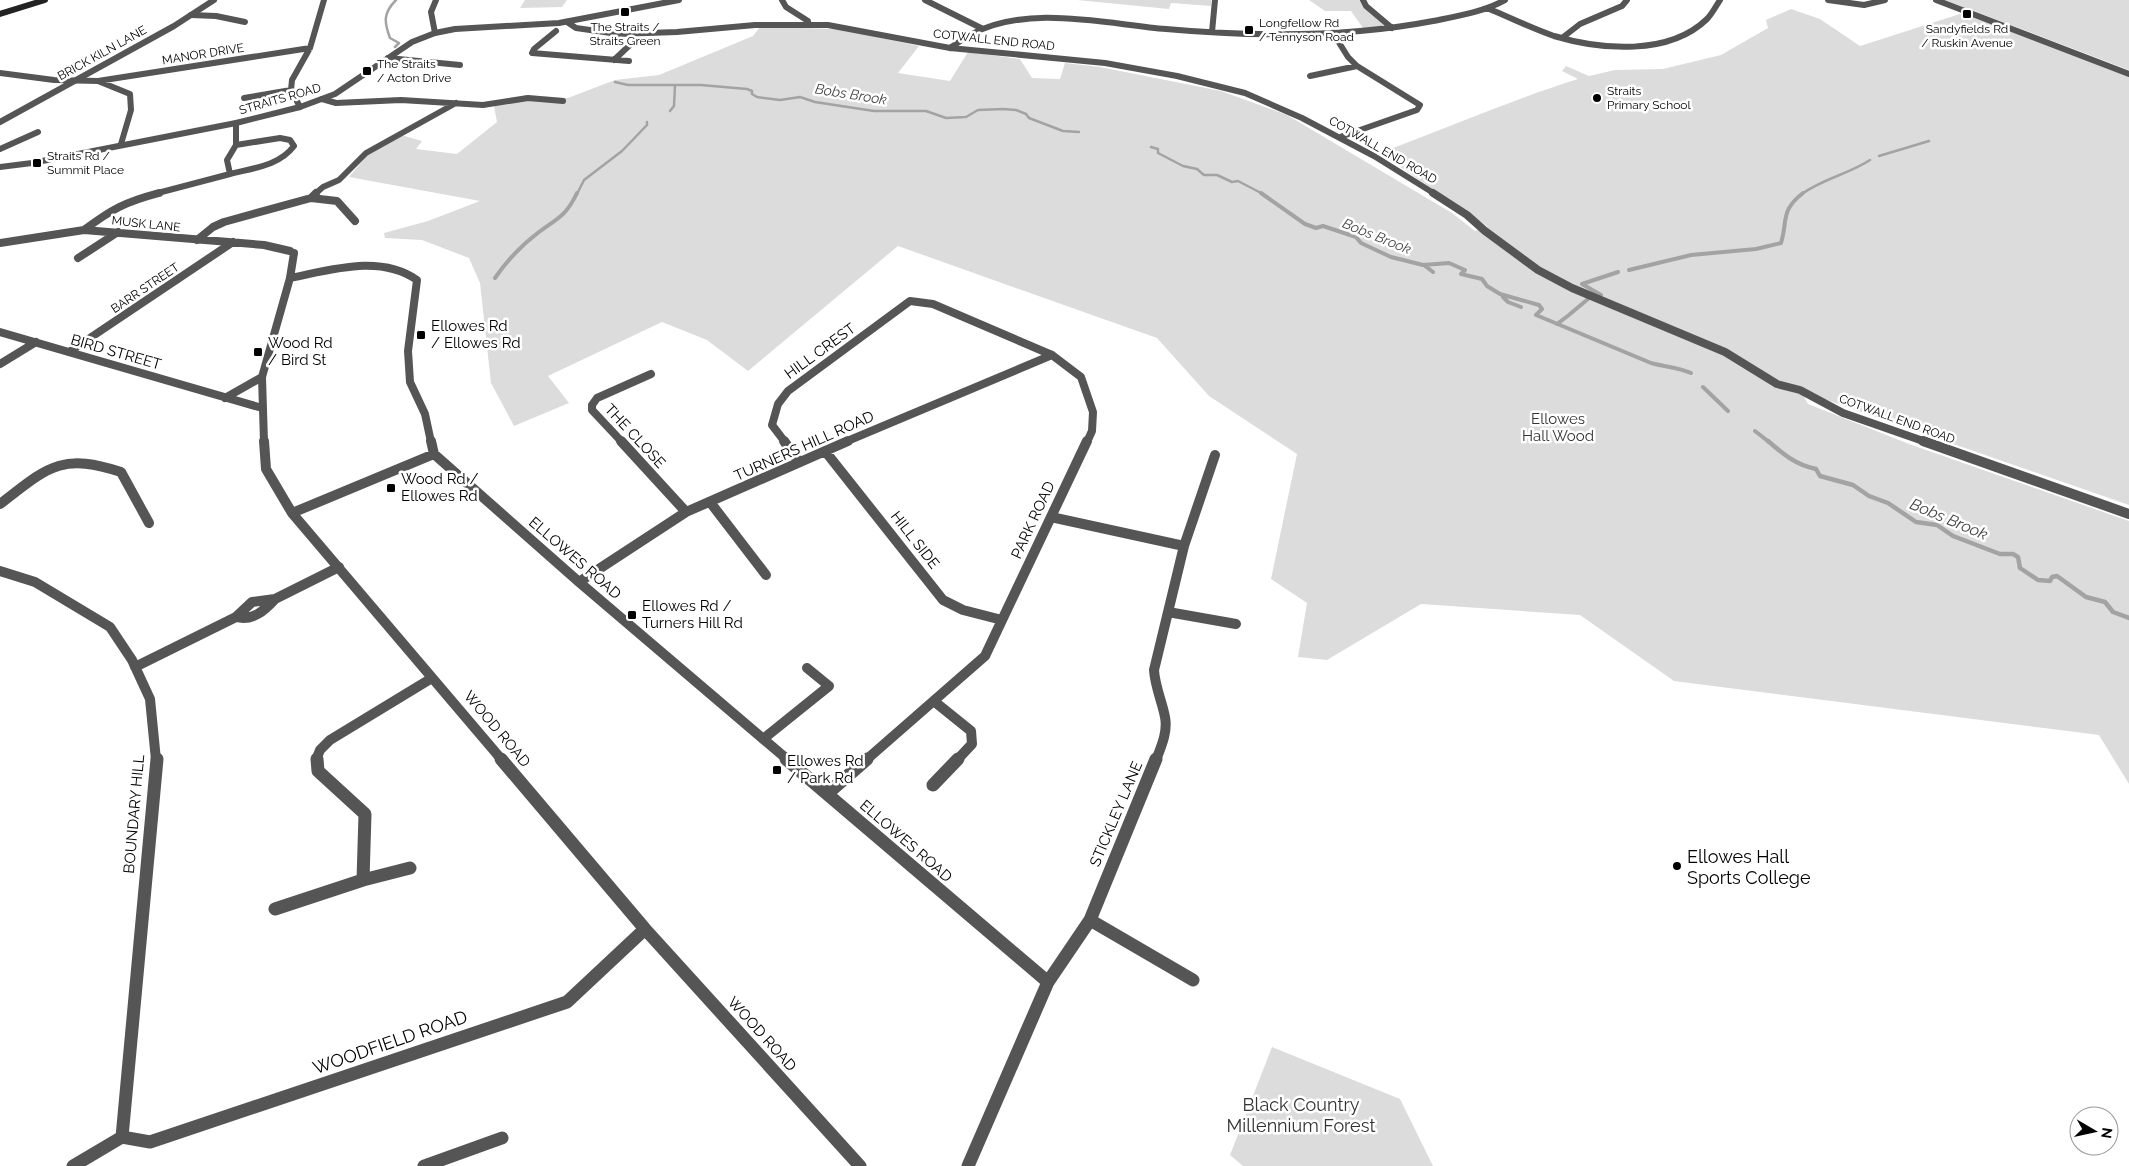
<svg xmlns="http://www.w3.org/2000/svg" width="2129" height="1166" font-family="Raleway,sans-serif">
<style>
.green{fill:#dcdcdc}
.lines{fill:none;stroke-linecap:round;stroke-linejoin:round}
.stream-far2{stroke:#a3a3a3;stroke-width:2.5}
.stream-far1{stroke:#a3a3a3;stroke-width:4}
.stream{stroke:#a3a3a3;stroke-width:4.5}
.minor-far3{stroke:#555;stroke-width:6}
.minor-far2{stroke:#555;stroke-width:8}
.minor-far1{stroke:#555;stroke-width:10}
.minor{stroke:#555;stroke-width:13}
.tertiary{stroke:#555;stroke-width:6}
.secondary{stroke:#222;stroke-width:6}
.poi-dot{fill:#000;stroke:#fff;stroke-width:2}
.labels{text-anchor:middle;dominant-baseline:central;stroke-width:5;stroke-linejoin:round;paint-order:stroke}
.far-poi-label{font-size:12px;fill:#000;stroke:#fff;text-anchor:start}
.far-street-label{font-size:12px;fill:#000;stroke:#fff}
.far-water-label{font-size:14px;font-style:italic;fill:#444;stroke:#fff}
.poi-label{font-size:15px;fill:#000;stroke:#fff;text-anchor:start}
.street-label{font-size:15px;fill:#000;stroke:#fff}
.park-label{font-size:15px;fill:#333;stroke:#fff}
.water-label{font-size:16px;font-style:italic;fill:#444;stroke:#fff}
.near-poi-label{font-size:18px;fill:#000;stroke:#fff;text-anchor:start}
.near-street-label{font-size:18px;fill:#000;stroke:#fff}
.near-park-label{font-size:18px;fill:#333;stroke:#fff}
</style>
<rect width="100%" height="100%" fill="#fff"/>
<path class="green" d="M525,0H567L562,7L520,8Z
M1077,0H1211V6L1171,3L1169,9Z
M1309,0H1362L1384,24L1380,27L1363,28L1351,11H1325Z
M1945,0H2129V70Z
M1791,9L1820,19L1860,46L1963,13L2129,76V505L1801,391L1808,404L1909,444L2129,521V784L2099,735L1674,681L1580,615L1421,604L1327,660L1298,657L1307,603L1271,579L1297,454L1209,396L1157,338L898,246L748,371L707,340L662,322L548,376L569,403L514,426L491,383L480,283L469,258L422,240L385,238L384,233L428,221L480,201L349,177L370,152L401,135L422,141L416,149L457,154L497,122L494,106L525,95L568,98L615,80L659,75L753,36L760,27L839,29L919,46L898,73L950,81L968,52L1020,59L1032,78L1060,79L1065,63L1100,67L1221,91L1287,115L1452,213L1475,231L1488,227L1380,153C1446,128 1511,100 1578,79L1562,71L1566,66L1589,76L1615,70L1663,69L1721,55L1768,28L1766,20Z
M1272,1047L1400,1099L1433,1166H1243L1230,1155Z"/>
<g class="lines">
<path class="stream-far2" d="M395,47L399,43L390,38C384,22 383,13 396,0
M615,82L628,85H701L747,89L752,91V94L757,97L780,100L800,97L815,102L874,111H926L946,118L966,117L978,110L1003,109L1016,110L1026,114L1029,118L1063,131L1079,132
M670,111L674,106L675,85
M1151,147L1158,149V153L1183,166L1197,169L1204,175H1217L1232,182L1238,181L1263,194
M1879,156L1929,141
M577,194L584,180L622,151L647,125V122
M1802,194C1822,179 1849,174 1870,160"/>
<path class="stream-far1" d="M1261,193L1305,224L1316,228L1323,226L1356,237L1361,243L1391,257L1423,265L1449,263L1465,270L1461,274L1482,279L1487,286L1500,294L1539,305L1542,309L1536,315L1651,363C1665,367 1678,367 1691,373
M1424,265L1433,272
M1629,270L1691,255L1756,249L1781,243C1788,220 1780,211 1803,193
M495,278C506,262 523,244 539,232C558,218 566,216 577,193
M1601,295L1582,284L1618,272
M1503,297L1508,302L1521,307
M1570,314L1588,299
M1557,324L1569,315
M1703,387L1728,411
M1755,431L1769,442"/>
<path class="stream" d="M1768,441C1783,454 1796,465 1816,469L1820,476L1853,485L1869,496L1888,503L1916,522L1937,525L1953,536L2000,554H2013L2018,557L2020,568L2038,580L2050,581L2052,577L2057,576L2086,597L2105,602L2113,612L2129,618"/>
<path class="minor-far3" d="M782,0L786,7L808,21V24
M925,0L981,28
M1363,0L1366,6L1392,28
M1828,0L1864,5L1885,0
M1487,8C1509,17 1531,28 1554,36C1601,50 1669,56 1707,19C1712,14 1716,6 1720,0
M191,15L216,16L245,22
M567,22L576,28L618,34L677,32L755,25H828L950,48L1105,63L1177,76L1245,93L1302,118L1374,156L1435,194
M556,31L534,49L532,53L629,61
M1212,32L1215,0
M435,33L431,12L436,0
M1333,33L1348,57L1357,66L1420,105L1417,110L1340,137
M1562,38L1580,24L1622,6L1627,0
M950,48C957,43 965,38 972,34C1028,4 1106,24 1166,29C1255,37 1345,38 1433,21C1458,16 1483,12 1505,0
M388,58L460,65
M614,60L633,42L636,34
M0,73L54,80L98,81L130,94L131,110L121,144
M1310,76L1357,66
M98,81L310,48
M244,98L291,90
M322,99L336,103L401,100L483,105L528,98L563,101
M300,107L291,90L292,80L310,48L324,0
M0,149L38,132
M230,174C253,168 279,166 294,146L290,140L280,138L236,145
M154,194L230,174L227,160L236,145V123
M315,194L323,187L339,180L366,153L456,103"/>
<path class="minor-far2" d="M1433,193L1467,215L1485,231L1538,270L1572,288L1725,352L1777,384L1800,390L1843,413L1926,442
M311,198L337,201L355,221
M84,230C112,209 125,202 159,193
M197,240L213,227L224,222L311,198L316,193
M0,243L84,230L264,245L290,251
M78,258L118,232
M290,278C331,270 380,254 417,280L408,351L410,382L425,414L431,442
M0,332L262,408
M69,352L233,242
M0,364L36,342
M225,398L262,377
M264,442L262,377L290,278L294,253
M622,442L592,410V405L597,398L651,374
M785,442L772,425L778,404L788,391L910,301L933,304L1052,355L1081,377L1093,412L1092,431L1087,442
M845,442L1052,355"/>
<path class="minor-far1" d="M264,441L266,469L292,513L502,760
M431,441L434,454L579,582L788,760
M621,441L686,512
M784,441L799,462
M1923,441L2129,514
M825,451L943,600L963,610L1002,620
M710,502L766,575
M0,504C47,468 60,452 121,472L149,523
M292,513L434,454
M1051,517L1184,546
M0,571L35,582L110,627L132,660L150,699L156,760
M579,582L686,512L848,441
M1168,612L1236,624
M236,617C253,621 264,611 275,599
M135,667L236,617L252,602L275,599L339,567
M935,702L971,731L972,744L957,760
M763,739L829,686L807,668
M316,760L320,750L330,740L432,678
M866,760L985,656L1087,441
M1156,760C1161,747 1168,732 1165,717C1162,701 1155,687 1154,670L1184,546L1215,455"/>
<path class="minor" d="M317,759L318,771L365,814L363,880
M501,759L645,929L860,1166
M786,759L1048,982
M933,785L958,759
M828,793L867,759
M275,909L363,880L410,868
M1090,920L1193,980
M122,1137L157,759
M122,1137L150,1142L567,1002L645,929
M73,1166L122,1137
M424,1166L502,1138
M968,1166L1048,982L1090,920L1156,759"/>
<path class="tertiary" d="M1936,0L2129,74
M0,122L174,26L214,0
M0,167L32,163L236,123L300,107L335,94L412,42L435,33L455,29L559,23L679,0"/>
<path class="secondary" d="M0,14L45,0"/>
</g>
<g class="poi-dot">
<rect x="620" y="7" width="10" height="10" rx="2.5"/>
<rect x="1962" y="9" width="10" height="10" rx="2.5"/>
<rect x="1244" y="25" width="10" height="10" rx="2.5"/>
<rect x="362" y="66" width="10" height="10" rx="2.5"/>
<circle cx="1597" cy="98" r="5"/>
<rect x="32" y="158" width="10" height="10" rx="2.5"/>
<rect x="416" y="330" width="10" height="10" rx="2.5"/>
<rect x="253" y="347" width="10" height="10" rx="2.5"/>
<rect x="386" y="483" width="10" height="10" rx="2.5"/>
<rect x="627" y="610" width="10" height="10" rx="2.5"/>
<rect x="772" y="765" width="10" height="10" rx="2.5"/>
<circle cx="1677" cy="866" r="5"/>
</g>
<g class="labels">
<g class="far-poi-label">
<text x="1259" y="23">Longfellow Rd<tspan x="1259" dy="14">/ Tennyson Road</tspan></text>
<text x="625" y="27" text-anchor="middle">The Straits /<tspan x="625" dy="14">Straits Green</tspan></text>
<text x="1967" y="29" text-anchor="middle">Sandyfields Rd<tspan x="1967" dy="14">/ Ruskin Avenue</tspan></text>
<text x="377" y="64">The Straits<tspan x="377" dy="14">/ Acton Drive</tspan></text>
<text x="1607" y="91">Straits<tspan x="1607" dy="14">Primary School</tspan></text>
<text x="47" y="156">Straits Rd /<tspan x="47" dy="14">Summit Place</tspan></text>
</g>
<g class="far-street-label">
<text transform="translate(994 40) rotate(6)">COTWALL END ROAD</text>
<text transform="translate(102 53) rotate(-29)">BRICK KILN LANE</text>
<text transform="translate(203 54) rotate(-9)">MANOR DRIVE</text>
<text transform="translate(280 99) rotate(-16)">STRAITS ROAD</text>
<text transform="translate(1383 150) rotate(30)">COTWALL END ROAD</text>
<text transform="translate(146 224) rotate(6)">MUSK LANE</text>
<text transform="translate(145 288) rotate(-34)">BARR STREET</text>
<text transform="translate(1897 419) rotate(20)">COTWALL END ROAD</text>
</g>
<g class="far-water-label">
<text transform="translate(851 94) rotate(9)">Bobs Brook</text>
<text transform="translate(1377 236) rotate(22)">Bobs Brook</text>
</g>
<g class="poi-label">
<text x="431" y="326">Ellowes Rd<tspan x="431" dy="17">/ Ellowes Rd</tspan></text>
<text x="268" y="343">Wood Rd<tspan x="268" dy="17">/ Bird St</tspan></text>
<text x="401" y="479">Wood Rd /<tspan x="401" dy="17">Ellowes Rd</tspan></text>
<text x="642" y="606">Ellowes Rd /<tspan x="642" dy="17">Turners Hill Rd</tspan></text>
<text x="787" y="761">Ellowes Rd<tspan x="787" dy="17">/ Park Rd</tspan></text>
</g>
<g class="street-label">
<text transform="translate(820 351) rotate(-36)">HILL CREST</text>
<text transform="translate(116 352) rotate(16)">BIRD STREET</text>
<text transform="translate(635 436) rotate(47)">THE CLOSE</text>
<text transform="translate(804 446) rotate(-24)">TURNERS HILL ROAD</text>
<text transform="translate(1033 520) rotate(-65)">PARK ROAD</text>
<text transform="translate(915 540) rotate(52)">HILL SIDE</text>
<text transform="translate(575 558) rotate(41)">ELLOWES ROAD</text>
<text transform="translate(497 729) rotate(50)">WOOD ROAD</text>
<text transform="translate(134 814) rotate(-85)">BOUNDARY HILL</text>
<text transform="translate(1116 814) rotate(-67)">STICKLEY LANE</text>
<text transform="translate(906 841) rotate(41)">ELLOWES ROAD</text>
<text transform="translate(762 1034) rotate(48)">WOOD ROAD</text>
</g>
<g class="park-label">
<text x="1558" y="419">Ellowes<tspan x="1558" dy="17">Hall Wood</tspan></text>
</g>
<g class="water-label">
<text transform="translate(1949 519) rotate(23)">Bobs Brook</text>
</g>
<g class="near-poi-label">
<text x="1687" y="856">Ellowes Hall<tspan x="1687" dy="21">Sports College</tspan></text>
</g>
<g class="near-street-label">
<text transform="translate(390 1042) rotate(-19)">WOODFIELD ROAD</text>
</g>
<g class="near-park-label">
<text x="1301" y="1104">Black Country<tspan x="1301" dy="21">Millennium Forest</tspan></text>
</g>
</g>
<g transform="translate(2094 1131) rotate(99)"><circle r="24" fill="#ffffff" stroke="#999999"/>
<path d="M0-4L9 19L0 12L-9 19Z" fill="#000000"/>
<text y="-8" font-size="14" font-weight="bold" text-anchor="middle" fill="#000000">N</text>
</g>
</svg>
